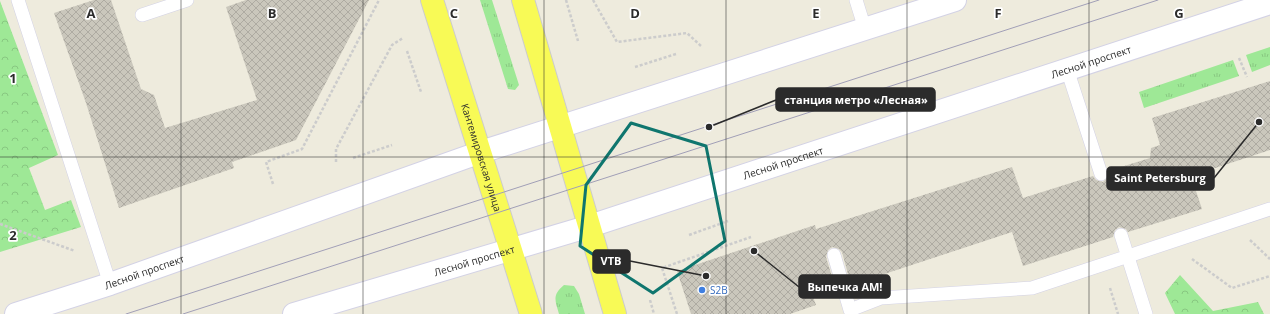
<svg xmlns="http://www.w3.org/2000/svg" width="1270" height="314" font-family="'Open Sans',sans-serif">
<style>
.grass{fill:url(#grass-tufts)}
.forest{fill:url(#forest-crowns)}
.building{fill:url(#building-cross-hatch)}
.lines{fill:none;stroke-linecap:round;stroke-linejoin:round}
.lane-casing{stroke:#d3d2e5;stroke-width:14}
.secondary-casing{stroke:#d3d2e5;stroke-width:24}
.primary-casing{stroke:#ccc;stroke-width:24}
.path{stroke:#ccc;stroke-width:2.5;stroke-dasharray:3 2;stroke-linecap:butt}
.lane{stroke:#fff;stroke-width:13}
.secondary{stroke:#fff;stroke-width:22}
.primary{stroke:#f8fa56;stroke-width:22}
.tram{stroke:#a19fb7;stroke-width:1}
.marked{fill:none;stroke:#0f766e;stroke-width:3;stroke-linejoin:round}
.grid{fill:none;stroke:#2b2b2b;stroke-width:1;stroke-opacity:0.55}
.shop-dot{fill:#3f7fe0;stroke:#fff;stroke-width:1.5}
.labels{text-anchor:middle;stroke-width:3.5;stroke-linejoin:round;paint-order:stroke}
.street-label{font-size:10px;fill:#2b2b2b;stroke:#fff}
.shop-label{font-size:10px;fill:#366cbe;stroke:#fff;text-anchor:start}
.grid-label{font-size:13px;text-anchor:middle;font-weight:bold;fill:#2b2b2b;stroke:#fff;stroke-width:3.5;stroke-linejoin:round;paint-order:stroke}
.leader{fill:none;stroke:#2b2b2b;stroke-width:1.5}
.callout-dot{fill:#2b2b2b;stroke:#fff;stroke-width:1.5}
.callout{fill:#2b2b2b;stroke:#2b2b2b;stroke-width:1.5}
.callout-label{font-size:11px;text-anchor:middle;font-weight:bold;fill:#fff}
</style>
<defs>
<pattern id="grass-tufts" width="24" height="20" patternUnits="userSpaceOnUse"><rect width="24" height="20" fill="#9ee896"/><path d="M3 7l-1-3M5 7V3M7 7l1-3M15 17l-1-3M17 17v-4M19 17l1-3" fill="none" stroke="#88c781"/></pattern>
<pattern id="forest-crowns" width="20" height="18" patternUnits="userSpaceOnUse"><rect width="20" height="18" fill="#9ee896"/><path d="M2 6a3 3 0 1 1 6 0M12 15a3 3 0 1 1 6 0" fill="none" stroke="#88c781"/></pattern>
<pattern id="building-cross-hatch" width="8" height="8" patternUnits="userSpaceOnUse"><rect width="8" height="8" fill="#cac7bc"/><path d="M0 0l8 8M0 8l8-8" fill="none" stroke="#aeaba2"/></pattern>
</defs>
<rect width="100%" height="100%" fill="#eeebdd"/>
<path class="grass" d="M480,0H492L519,85L515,90L508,89Z
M1270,47V65L1252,72L1246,55Z
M1233,60L1239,76L1144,108L1139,92Z
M564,285L574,286L579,294L585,314H559C555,300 552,295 564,285Z"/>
<path class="forest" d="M0,1L58,155L29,168L45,210L71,200L81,227L0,252Z
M1180,275L1213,311L1258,302L1264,314H1175L1165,293Z"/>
<path class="building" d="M94,0H111L141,89L154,95L165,128L257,100L226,7L246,0H369L296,140L232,162L234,168L119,208L86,103L54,13Z
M1270,81V150L1191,176L1202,209L1128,232L1126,229L1119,227L1115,230L1113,237L1023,266L1012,232L851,285L842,252L839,249L832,247L828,250L826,257L836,290L813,297L816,305L790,314H691L677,271L815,225L816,229L1012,167L1023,198L1093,176L1096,180L1103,182L1109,176L1108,171L1150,158L1151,148L1160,145L1152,118Z"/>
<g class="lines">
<g class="lane-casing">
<path id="lane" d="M18,0L110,284
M856,0L865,29
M142,15L187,0
M1067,69L1101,174
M1121,235L1146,314
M834,255L850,310L881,298L1032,288L1270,209"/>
</g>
<g class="secondary-casing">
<g id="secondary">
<path id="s1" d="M16,314L110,284L481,152L955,0"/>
<path id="s2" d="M294,314L590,226L1270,3"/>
</g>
</g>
<g class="primary-casing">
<g id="primary">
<path id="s3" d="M432,0L531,314"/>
<path d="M523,0L615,314"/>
</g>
</g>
<path class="path" d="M566,0L578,41
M593,0L617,42L687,33L701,46
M407,51L421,92
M1239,58L1247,77
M635,67L676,54
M353,158L392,145
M336,162V149L392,45L403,38
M273,184L266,162L302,149L379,0
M0,224L75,251
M689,235L728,221
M1250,240L1270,259
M1192,259L1232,288L1270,276
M1110,288L1118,314
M650,300L654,314
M677,314L662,268L751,237"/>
<use href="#lane" class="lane"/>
<use href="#secondary" class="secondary"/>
<use href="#primary" class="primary"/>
<path class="tram" d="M126,314L1099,0
M183,314L1158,0"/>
</g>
<path class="marked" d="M631,123L706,146L725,241L653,293L580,246L586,185Z"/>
<path class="grid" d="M181,0V314M363,0V314M544,0V314M726,0V314M907,0V314M1089,0V314M0,157H1270"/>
<circle class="shop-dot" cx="702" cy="290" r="4"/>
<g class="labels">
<g class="street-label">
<text dy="4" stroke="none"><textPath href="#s2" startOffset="836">Лесной проспект</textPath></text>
<text dy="4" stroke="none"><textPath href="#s3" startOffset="165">Кантемировская улица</textPath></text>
<text dy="4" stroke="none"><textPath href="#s2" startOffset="512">Лесной проспект</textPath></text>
<text dy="4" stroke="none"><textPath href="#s2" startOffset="188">Лесной проспект</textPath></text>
<text dy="4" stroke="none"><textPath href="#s1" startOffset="135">Лесной проспект</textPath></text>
</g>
<g class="shop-label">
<text x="710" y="294">S2B</text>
</g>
</g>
<g class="grid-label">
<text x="91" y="18">A</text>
<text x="272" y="18">B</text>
<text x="454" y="18">C</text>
<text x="635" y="18">D</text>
<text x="816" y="18">E</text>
<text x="998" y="18">F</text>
<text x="1179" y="18">G</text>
<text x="13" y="83">1</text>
<text x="13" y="240">2</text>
</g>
<path class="leader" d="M709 127L776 100M1259 122L1214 178M706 276L630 261M754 251L799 287"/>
<g class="callout-dot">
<circle cx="709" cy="127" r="4"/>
<circle cx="1259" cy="122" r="4"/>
<circle cx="706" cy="276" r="4"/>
<circle cx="754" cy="251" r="4"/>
</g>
<g class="callout">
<rect x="776" y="88" width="159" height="23" rx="4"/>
<rect x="1107" y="167" width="107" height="23" rx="4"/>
<rect x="593" y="250" width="37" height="23" rx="4"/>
<rect x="799" y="275" width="91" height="23" rx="4"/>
</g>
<g class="callout-label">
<text x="856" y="104">станция метро «Лесная»</text>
<text x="1160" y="182">Saint Petersburg</text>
<text x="611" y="265">VTB</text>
<text x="845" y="291">Выпечка АМ!</text>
</g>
</svg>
